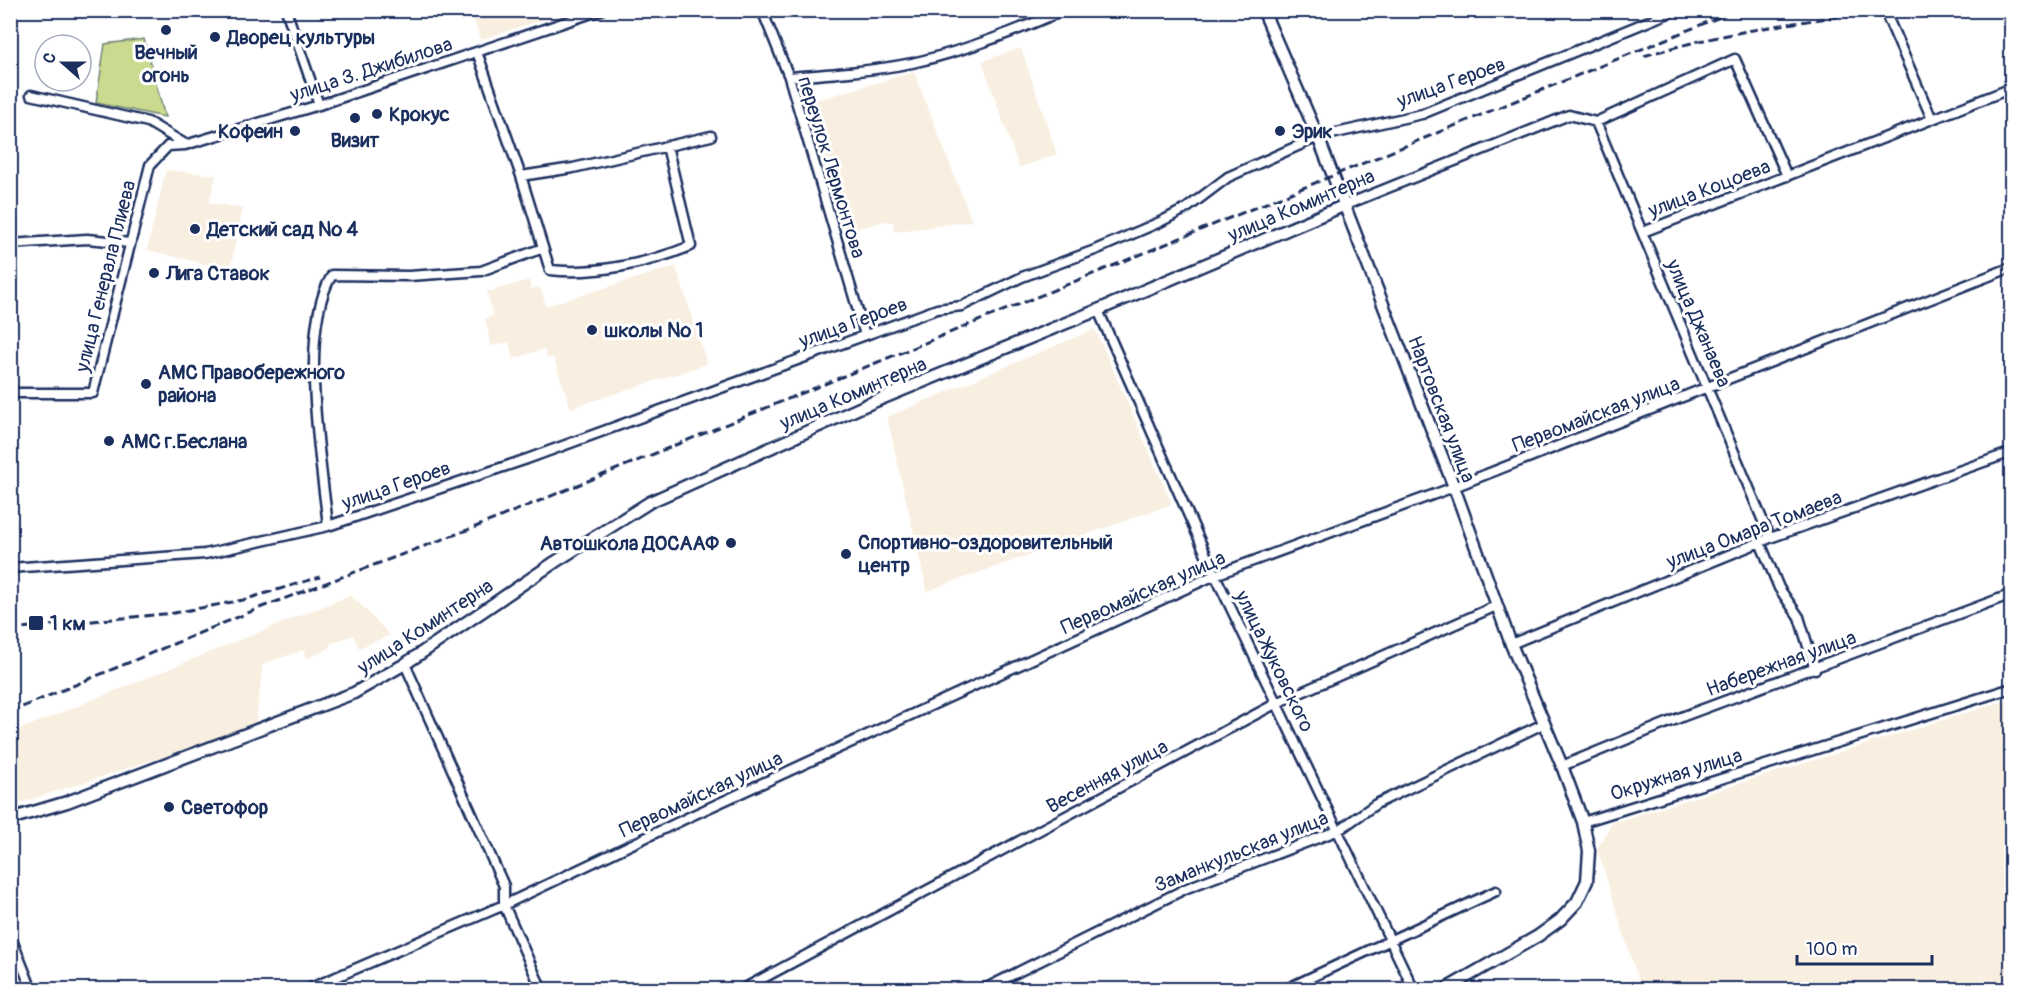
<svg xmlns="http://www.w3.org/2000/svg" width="2022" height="1000" font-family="Pangolin,sans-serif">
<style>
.built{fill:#f8efe1}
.green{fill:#cadb8f;stroke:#728576;stroke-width:1.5}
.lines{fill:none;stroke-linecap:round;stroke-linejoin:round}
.minor-casing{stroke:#1b2f5e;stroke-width:13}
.tertiary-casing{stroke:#1b2f5e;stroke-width:15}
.minor{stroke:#fff;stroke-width:8}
.tertiary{stroke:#fff;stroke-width:10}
.rail{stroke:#1b2f5e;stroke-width:3;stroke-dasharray:9 4.5;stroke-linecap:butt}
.poi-dot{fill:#1b2f5e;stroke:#fff;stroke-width:2}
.labels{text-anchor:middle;stroke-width:6;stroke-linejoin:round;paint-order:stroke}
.poi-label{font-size:20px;font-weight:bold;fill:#1b2f5e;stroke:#fff;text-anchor:start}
.street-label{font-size:20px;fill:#1b2f5e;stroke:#fff}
</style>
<rect width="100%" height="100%" fill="#fff"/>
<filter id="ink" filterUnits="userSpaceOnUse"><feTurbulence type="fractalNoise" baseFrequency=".0167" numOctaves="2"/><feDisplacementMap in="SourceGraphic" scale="12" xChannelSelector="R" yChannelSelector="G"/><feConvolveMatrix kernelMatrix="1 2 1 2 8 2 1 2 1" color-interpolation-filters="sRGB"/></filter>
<g filter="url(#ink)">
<path class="built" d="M471,10H568V11L480,40Z
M1021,48L1057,154L1019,168L982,61Z
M914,72L972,221L894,232L893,222L885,221L848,231L827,176L806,103Z
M166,170L216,175L209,203L243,208L230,270L147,250Z
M676,266L707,364L571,408L553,357L547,359L544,349L513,359L509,342L491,346L485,318L493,316L487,292L529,280L531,289L540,287L546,306Z
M1095,329L1172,504L927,591L887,417Z
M351,595L390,635L359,648L353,635L330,644V648L307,659L303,650L263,664L255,727L11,806V733Z
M2011,699V989H1641L1597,848L1612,823Z"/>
<path class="green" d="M144,39L165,117L96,103L105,44Z"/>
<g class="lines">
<g class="minor-casing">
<path id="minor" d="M286,10L319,105
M762,10L789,77L865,335
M1887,16L1932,119
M477,52L521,176L550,270C596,275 649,263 691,246L667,146
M789,77C830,74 872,71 912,63C965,51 1014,32 1064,10
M31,95L148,122L185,144
M1596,122L1770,538
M521,176L573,168L711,136
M1343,206L1569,115L1596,122L1735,59L1787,176
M1643,232L2012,88
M10,244L87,239L130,243
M1098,310L1215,575L1414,990
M10,393H93L150,165L168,146L185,145L319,105L601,10
M328,526C321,460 298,331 332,275L409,276L481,271L543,248
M1760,542L1779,588L1799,617L1815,669
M10,568L205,554L328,526L527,459L937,309L962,306L1022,277L1095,250L1160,222L1187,208L1228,177L1318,137L1422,114L1676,10
M1511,644L1770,538L2012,452
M405,664L504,886V905L542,990
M1562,766L1684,716L2012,594
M1583,822L2012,688
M10,935L32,990
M306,990L504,905L691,816L1215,575L1454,487L2012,267
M741,990L1277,703L1496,606
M982,990L1187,888L1339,830L1376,804L1543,724
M1284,990L1496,891"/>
</g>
<g class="tertiary-casing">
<path id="tertiary" d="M1263,10L1318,137L1454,487L1511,644L1562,766L1583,822L1589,851L1587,881L1577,902L1560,920L1538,936L1444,990
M10,819L67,802L354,693L405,664L555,562L650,502L866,405L1098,310L1343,206"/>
</g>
<use href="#minor" class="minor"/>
<use href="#tertiary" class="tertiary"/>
<path class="rail" d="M1644,56C1722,32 1804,21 1885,10
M10,629L174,613L243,600L320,577
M10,712L262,607L478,526L1737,10"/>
</g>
</g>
<g class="poi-dot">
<circle cx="166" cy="30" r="6"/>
<circle cx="215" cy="37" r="6"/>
<circle cx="377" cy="114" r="6"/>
<circle cx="355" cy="118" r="6"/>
<circle cx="295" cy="131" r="6"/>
<circle cx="1280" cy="131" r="6"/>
<circle cx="195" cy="229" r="6"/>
<circle cx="154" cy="273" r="6"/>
<circle cx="592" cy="330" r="6"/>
<circle cx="146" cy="384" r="6"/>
<circle cx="109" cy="441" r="6"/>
<circle cx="731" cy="543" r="6"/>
<circle cx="846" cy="554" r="6"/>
<rect x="28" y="615" width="16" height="16" rx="3"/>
<circle cx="169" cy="807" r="6"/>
</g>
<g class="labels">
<g class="poi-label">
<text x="227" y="44">Дворец культуры</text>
<text x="166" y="59" text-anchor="middle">Вечный<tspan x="166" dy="23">огонь</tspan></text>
<text x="389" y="121">Крокус</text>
<text x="283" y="138" text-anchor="end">Кофеин</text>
<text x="1292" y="138">Эрик</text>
<text x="355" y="147" text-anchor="middle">Визит</text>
<text x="207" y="236">Детский сад № 4</text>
<text x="166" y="280">Лига Ставок</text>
<text x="604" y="337">школы № 1</text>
<text x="158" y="379">АМС Правобережного<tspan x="158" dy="23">района</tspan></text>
<text x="121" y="448">АМС г.Беслана</text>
<text x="858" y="549">Спортивно-оздоровительный<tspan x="858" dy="23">центр</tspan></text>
<text x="719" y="550" text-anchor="end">Автошкола ДОСААФ</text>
<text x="50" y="630">1 км</text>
<text x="181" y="814">Светофор</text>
</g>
<g class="street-label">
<text transform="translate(371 69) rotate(-18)" y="7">улица З. Джибилова</text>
<text transform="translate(1451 82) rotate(-20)" y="7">улица Героев</text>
<text transform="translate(832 167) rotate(73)" y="7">переулок Лермонтова</text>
<text transform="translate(1709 188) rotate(-21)" y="7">улица Коцоева</text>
<text transform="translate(1301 205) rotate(-23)" y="7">улица Коминтерна</text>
<text transform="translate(105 276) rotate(-76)" y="7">улица Генерала Плиева</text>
<text transform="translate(853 322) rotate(-20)" y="7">улица Героев</text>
<text transform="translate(1699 323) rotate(67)" y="7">улица Джанаева</text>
<text transform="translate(853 393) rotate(-23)" y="7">улица Коминтерна</text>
<text transform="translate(1442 409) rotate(69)" y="7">Нартовская улица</text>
<text transform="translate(1596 414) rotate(-21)" y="7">Первомайская улица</text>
<text transform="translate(396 485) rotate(-19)" y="7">улица Героев</text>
<text transform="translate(1754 529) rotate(-21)" y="7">улица Омара Томаева</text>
<text transform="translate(1143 592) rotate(-24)" y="7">Первомайская улица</text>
<text transform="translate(425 626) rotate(-33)" y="7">улица Коминтерна</text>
<text transform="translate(1275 661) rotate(64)" y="7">улица Жуковского</text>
<text transform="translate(1781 663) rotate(-20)" y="7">Набережная улица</text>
<text transform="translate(1676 774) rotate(-17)" y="7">Окружная улица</text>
<text transform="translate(1107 776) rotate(-28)" y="7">Весенняя улица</text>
<text transform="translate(701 794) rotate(-25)" y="7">Первомайская улица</text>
<text transform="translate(1241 851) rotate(-22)" y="7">Заманкульская улица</text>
</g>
</g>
<rect width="2022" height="1000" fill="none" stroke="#fff" stroke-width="36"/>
<rect x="18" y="18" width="1986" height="964" fill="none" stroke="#1b2f5e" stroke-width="2" filter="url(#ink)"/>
<g transform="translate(63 63) rotate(291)"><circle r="28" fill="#ffffff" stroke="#a4acbf" stroke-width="1.5"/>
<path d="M0-4.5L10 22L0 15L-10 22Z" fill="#1b2f5e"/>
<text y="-9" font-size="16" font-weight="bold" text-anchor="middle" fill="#1b2f5e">С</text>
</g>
<path d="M1797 955v9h135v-9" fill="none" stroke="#1b2f5e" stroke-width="3"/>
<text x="1806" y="955" font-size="18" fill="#1b2f5e" stroke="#ffffff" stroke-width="4.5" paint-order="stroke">100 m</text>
</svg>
